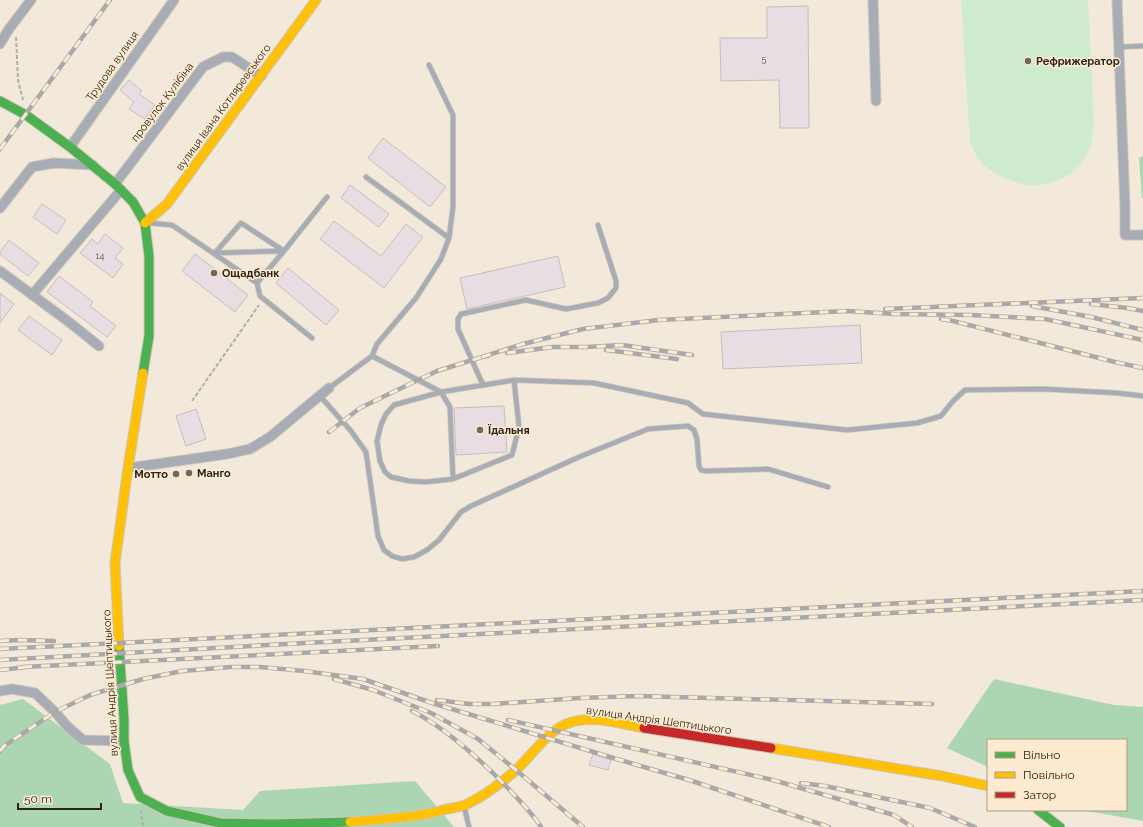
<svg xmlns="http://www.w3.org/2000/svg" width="1143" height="827" font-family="Raleway,sans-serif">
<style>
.green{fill:#ceebcd}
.forest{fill:#acd6b1}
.building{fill:#e8dde3;stroke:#c4bebd}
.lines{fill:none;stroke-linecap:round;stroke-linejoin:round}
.lane-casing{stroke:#cdc5ba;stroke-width:6}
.street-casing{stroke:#cdc5ba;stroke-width:11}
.fast-casing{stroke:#cdc5ba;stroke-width:11}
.slow-casing{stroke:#cdc5ba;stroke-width:11}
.jam-casing{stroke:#cdc5ba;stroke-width:11}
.path{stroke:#afaead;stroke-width:2;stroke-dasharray:4 2;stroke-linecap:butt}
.lane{stroke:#a8acb4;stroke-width:4.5}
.street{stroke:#a8acb4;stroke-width:9}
.fast{stroke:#4caf50;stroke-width:9}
.slow{stroke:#ffc107;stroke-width:9}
.jam{stroke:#c62828;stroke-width:9}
.rail-casing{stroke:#aaa8a9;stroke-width:4.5}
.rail{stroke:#fcead1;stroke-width:3;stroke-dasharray:9;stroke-linecap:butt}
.poi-dot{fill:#72695d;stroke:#fcead1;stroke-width:1.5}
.labels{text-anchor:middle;stroke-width:3;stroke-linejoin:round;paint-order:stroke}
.number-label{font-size:9px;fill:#5c524c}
.poi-label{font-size:11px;font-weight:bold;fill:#2d2419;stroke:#fcead1;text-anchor:start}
.street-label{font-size:11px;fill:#2d2419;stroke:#fcead1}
</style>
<rect width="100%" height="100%" fill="#f2e9db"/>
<path class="green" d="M961,0H1088L1094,123C1093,135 1091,151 1083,161C1071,179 1044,188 1023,184C1015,183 1007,179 1000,176C993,172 985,167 980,161C976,156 973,149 970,142Z"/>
<path class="forest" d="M1143,156V198H1142L1139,158Z
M994,679L1114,705L1143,707V821L1082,810H1126V740H988V767L947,748Z
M23,699L110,764L123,803L243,810L260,791L415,781L454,827H0V705Z"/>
<path class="building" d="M808,6L809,128H780L779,80L721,81L720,38H767V7Z
M129,80L142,91L139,94L155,105L145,119L129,109L134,102L120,90Z
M383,138L446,187L430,207L368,158Z
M350,185L389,214L379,227L341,198Z
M42,204L66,220L57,234L33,217Z
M334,221L381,256L406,224L423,237L384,288L320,239Z
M105,234L123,248L115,258L123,264L113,278L80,253L92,239L98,244Z
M9,240L39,263L28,276L0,254V252Z
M195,254L248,295L235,312L182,271Z
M558,256L565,287L467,309L460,278Z
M288,268L339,310L326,325L276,283Z
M59,276L93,302L90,306L116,326L107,337L47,292Z
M0,293L14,304L0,323Z
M29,316L62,340L52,355L18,330Z
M860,325L862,363L723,369L721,332Z
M504,406L507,452L456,455L454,408Z
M196,409L206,439L186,446L176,416Z
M593,754L611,760L608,770L589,765Z"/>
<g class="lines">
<g class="lane-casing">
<path id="lane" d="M1119,47L1143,46
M366,177L449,238
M149,223L172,225L257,283L260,296L312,338
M215,253L284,251L327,197
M215,253L241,223L284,251L257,283
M372,356L441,392L450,407L453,479
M514,380L519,427L512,455L453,479L426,482L409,481L391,477L385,472L380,461L377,441L381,425L386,414L394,405L441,392L514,380L594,383L688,403L703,414L847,430L917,423L941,416L953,401L965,390L1044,389L1117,393L1143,396
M483,385L458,329V319L461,314L526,300L566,309L598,303L608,298L616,288V281L598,225
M329,388L372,356L377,344L416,298L441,259L449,238L453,207V115L429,65
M320,396L351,431L366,452L378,536L384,550L392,556L402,559L414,557L427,550L439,540L461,512L471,506L579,457L648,429L688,426L694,430L697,439L699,466L701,470L706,471L768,469L828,487
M464,806L469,827"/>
</g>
<g class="street-casing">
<path id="street" d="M873,0L876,101
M1117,0L1125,207V235H1143
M0,44L9,29L31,0
M70,147L174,0
M115,184L203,67L223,57H232L261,76
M0,208L32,167L54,163L93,165
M0,271L69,322L99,346
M32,295L121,190
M128,468L227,454L250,449L270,437L329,388
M0,691L12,689L35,693L55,712L68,727L83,740L124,741"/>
</g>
<g class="fast-casing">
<path id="fast" d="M0,101L26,115L70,147L115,184L133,202L145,223L149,256V336L143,373
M119,646L124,720V741L128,770L140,797L167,811L220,823L274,824L350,822
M1038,810L1060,827"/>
</g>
<g class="slow-casing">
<path id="slow" d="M145,223L167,204L316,0
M119,646L115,563L128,468L143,373
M771,748L942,776L988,786
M350,822C383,819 416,818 447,809C453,808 459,807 465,805C483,797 500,784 515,771C535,753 551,723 581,720C602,718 624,724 644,728"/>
</g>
<g class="jam-casing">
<path id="jam" d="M644,728L771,748"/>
</g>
<path class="path" d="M16,37L18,80L23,100
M192,401L259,305
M141,810L143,827"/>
<use href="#lane" class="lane"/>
<use href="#street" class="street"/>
<use href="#fast" class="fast"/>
<use href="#slow" class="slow"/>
<use href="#jam" class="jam"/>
<g class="rail-casing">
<path id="rail" d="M0,149L110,0
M1091,304L1127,308L1143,311
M1032,306L1091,317L1143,330
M885,309L1143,298
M941,319L953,321L1115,362L1143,368
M606,350L677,359
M507,353L553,347H586L622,345L692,355
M482,357L523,344L583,329L659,320L848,311L894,314L971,315L1045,319L1143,340
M329,432L360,408L418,380L437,371L482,357L488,356
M0,641L20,640L54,641
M0,649L1143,591
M0,660L305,643L1143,600
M23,667L438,646
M0,670L27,667
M334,679L373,690L431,713L478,739L516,770L583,827
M437,700L469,704H493L580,698L638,696L932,704
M412,711C444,727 475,755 501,781C515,796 530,810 541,827
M508,720L773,780L894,815L912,827
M0,751L4,746L55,712L90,695L143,679L182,671L231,667H260L304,671L363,679L432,703L620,760L689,780L829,827
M801,783L825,786L930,808L975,827"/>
</g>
<use href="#rail" class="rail"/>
</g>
<g class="poi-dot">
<circle cx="1028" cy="61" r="4"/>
<circle cx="214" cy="273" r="4"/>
<circle cx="480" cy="430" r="4"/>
<circle cx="189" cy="473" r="4"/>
<circle cx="176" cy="474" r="4"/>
</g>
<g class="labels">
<g class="number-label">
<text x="764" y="62">5</text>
<text x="100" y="259">14</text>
</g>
<g class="poi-label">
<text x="1036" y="65">Рефрижератор</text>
<text x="222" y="277">Ощадбанк</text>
<text x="488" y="434">Їдальня</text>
<text x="197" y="477">Манго</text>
<text x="168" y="478" text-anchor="end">Мотто</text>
</g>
<g class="street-label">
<text transform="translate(112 66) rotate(-55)" y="4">Трудова вулиця</text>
<text transform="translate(162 102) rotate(-53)" y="4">провулок Кулібіна</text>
<text transform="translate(223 107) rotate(-54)" y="4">вулиця Івана Котляревського</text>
<text transform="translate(110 683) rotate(-93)" y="4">вулиця Андрія Шептицького</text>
<text transform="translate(659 720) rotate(8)" y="4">вулиця Андрія Шептицького</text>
</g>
</g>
<rect x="987" y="739" width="140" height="72" fill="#fcead1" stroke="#a99b87"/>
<rect x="995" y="752" width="20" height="6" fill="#4caf50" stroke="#a99b87"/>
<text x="1023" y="759" font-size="12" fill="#2d2419">Вільно</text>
<rect x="995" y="772" width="20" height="6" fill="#ffc107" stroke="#a99b87"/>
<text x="1023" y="779" font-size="12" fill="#2d2419">Повільно</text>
<rect x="995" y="792" width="20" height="6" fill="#c62828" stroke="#a99b87"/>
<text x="1023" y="799" font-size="12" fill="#2d2419">Затор</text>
<path d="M18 803v6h83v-6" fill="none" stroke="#2d2419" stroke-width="2"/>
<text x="24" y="803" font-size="12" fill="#2d2419" stroke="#fcead1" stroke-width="3" paint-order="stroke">50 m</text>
</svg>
